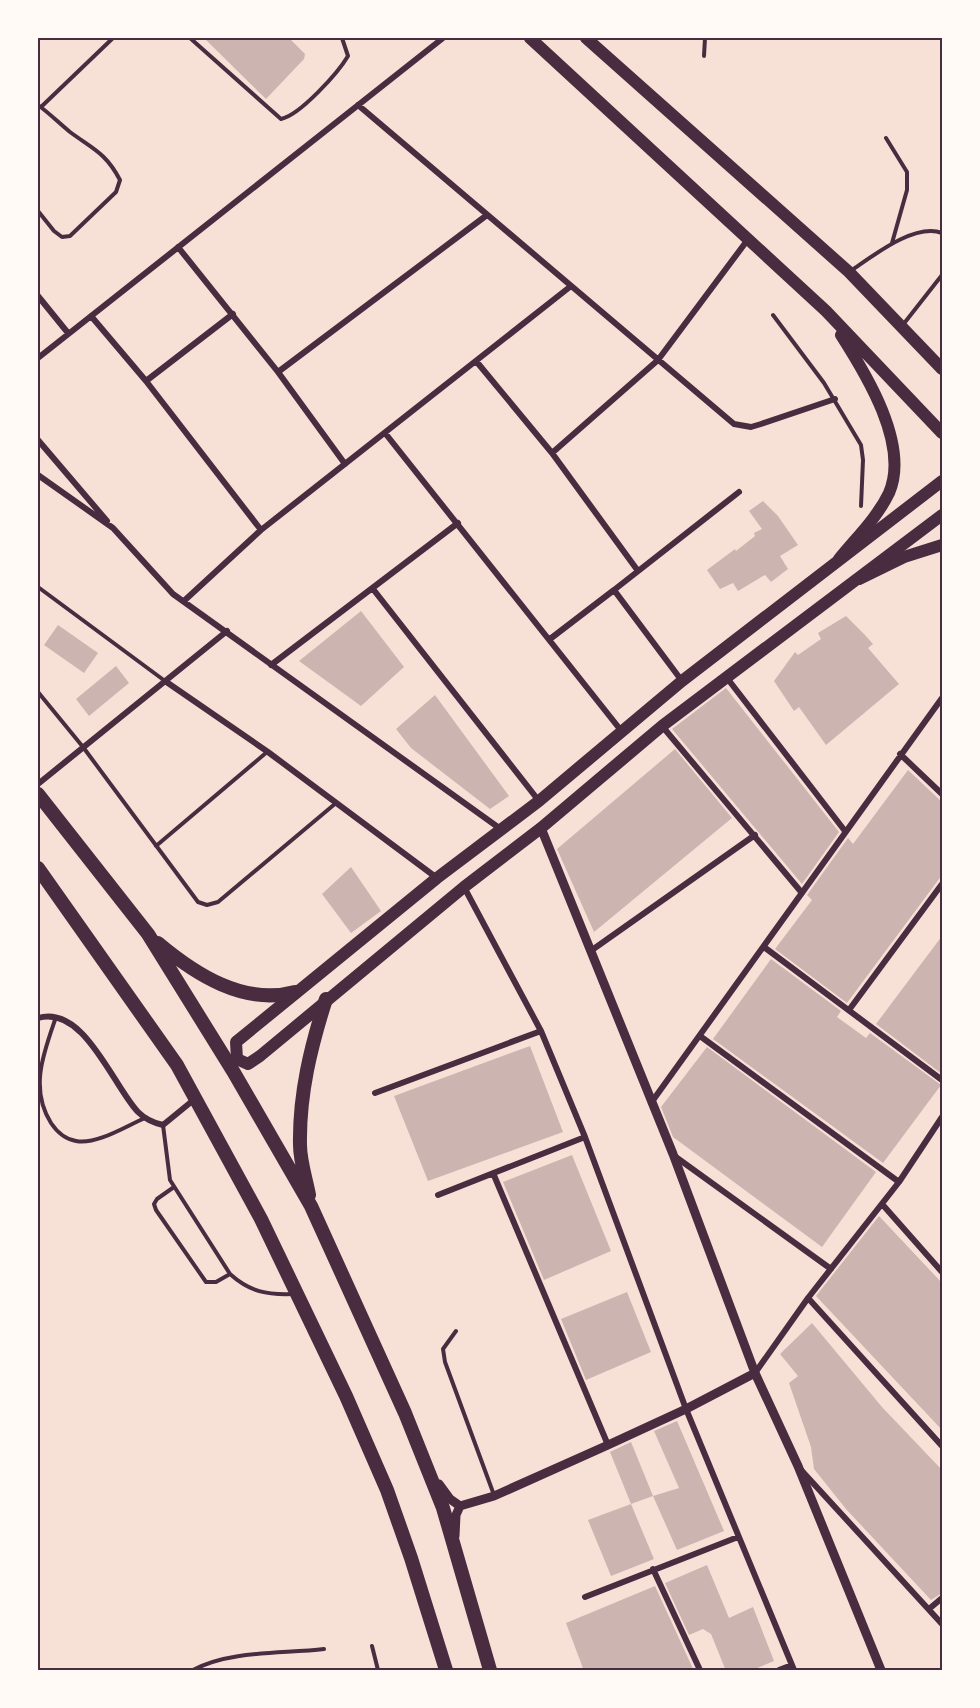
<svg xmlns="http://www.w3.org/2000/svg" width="980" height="1708" font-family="'Work Sans',sans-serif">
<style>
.building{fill:#ccb4b1}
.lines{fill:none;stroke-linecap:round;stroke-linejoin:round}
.service{stroke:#4a2c40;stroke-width:4}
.minor{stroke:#4a2c40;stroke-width:6}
.tertiary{stroke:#4a2c40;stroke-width:9}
.primary{stroke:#4a2c40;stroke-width:12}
.trunk{stroke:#4a2c40;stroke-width:12}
.motorway{stroke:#4a2c40;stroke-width:14}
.neatline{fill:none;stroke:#4a2c40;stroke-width:2}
</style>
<rect width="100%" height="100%" fill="#f7e1d7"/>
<path class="building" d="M204,38H289L305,54L304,59L266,99Z
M763,501L778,516L798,545L780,556L788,569L771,582L765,575L738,591L733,583L720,589L707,570L735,549L736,551L755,536L754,533L762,529L749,511Z
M361,611L404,667L361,706L299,661Z
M846,616L865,635L873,644L868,648L899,684L826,745L799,707L794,711L774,681L795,652L798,655L821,639L818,633Z
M58,625L98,653L84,673L44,645Z
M116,666L129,683L89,716L76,699Z
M726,688L839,832L802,884L672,729Z
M435,695L509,796L490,809L411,748L396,729Z
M675,749L732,818L594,932L557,849Z
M908,770L942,802V875L847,1003L775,949L812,900L807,895L848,838L853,844Z
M351,867L381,911L351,933L322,894Z
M942,936V1074L876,1024Z
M771,959L841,1011L837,1017L866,1038L870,1033L941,1085L883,1163L713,1039Z
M530,1046L563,1132L428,1181L394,1096Z
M707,1047L876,1172L822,1247L673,1137L661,1107Z
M572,1155L611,1251L544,1280L503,1182Z
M879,1216L942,1283V1430L816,1296Z
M627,1292L651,1352L586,1380L561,1319Z
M812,1323L882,1407L942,1470V1593L931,1600L846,1509L814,1469L811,1447L789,1383L798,1376L780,1354Z
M677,1421L724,1531L677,1550L653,1496L679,1488L654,1431Z
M631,1442L653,1496L631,1504L610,1452Z
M631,1504L654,1559L611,1576L588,1520Z
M707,1565L729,1618L753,1607L774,1661L750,1671H726L711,1634L703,1629L689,1635L665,1583Z
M655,1586L694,1671H584L566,1623Z"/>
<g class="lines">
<path class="service" d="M190,38L281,119C300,115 338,73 348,56L342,38
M704,56L705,38
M38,105C49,113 59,123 70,132C93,149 106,153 120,180L116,192L70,236L62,237L54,231L38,211
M41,107L113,38
M886,138L907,172V190L892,243
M852,270C874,255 915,223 942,233
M773,315L824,383L861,445L863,460L861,506
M902,326L942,275
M38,587L165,681
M38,692L83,747L198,902L207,905L218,902L336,803
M156,846L267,752
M56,1017C44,1052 29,1088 51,1123C57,1132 64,1139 76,1141C97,1145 126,1126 145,1118
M163,1125L170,1180L230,1274C250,1292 267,1295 293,1294
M174,1187L157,1199L154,1204L156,1210L206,1282H216L230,1274
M456,1331L443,1349L445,1362L494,1495
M372,1646L378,1670
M193,1670C230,1650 282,1654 324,1649"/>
<path class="minor" d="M358,105L734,424L751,427L761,424L835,399
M178,247L278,372L345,464
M38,296L68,333
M91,316L146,381L261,530
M38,358L443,38
M476,361L552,453L638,571
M278,372L487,215
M146,381L233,314
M385,433L623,733
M38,440L107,521
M552,453L658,360L749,238
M38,475L113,528L173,594L502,830
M373,589L539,801
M614,590L739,492
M185,600L261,530L571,286
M550,639L614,590L682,681
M271,665L458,523
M727,678L845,831
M165,681L268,752L437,878
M662,726L802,893
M900,754L942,794
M38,784L227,631
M464,887L541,1031L585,1137L686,1409L794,1670
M764,947L942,1080
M592,950L755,835
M849,1010L942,884
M38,1018C84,1004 113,1086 138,1112C145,1119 154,1123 163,1125L196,1098
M700,1036L899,1182
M375,1093L541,1031
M651,1103L942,698
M673,1155L831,1269
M493,1173L608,1445
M438,1195L585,1137
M882,1204L942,1272
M808,1298L942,1446
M755,1373L808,1298L899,1182L942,1117
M802,1471L942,1624
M653,1569L700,1670
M585,1597L738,1537
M929,1609L942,1598
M779,1670L792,1665"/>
<path class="tertiary" d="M541,828L673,1154L755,1373L798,1466L881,1670
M439,1484L450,1499L460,1506L494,1496L608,1445L686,1409L755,1373
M455,1536L456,1515L460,1506"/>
<path class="primary" d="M942,481L682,681L539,801L437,878L236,1042L237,1059L248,1064L260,1056L464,887L541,828L662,726L942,515"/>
<path class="trunk" d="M530,38L826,311L942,433
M586,38L849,272L942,369
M839,559C856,538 877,518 889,493C910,445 866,374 841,335
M859,579L904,557L942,545"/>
<path class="motorway" d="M38,794L148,934L233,1071L311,1206L405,1413L443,1508L490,1670
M38,868L177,1065L261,1219L346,1396L387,1490L411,1558L446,1670
M158,943C195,974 244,1006 295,992
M309,1195C306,1179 300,1161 300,1145C299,1094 311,1046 326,999"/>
</g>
<rect width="980" height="1708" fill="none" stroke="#fffaf5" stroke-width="78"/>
<rect x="39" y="39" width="902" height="1630" class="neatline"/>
</svg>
